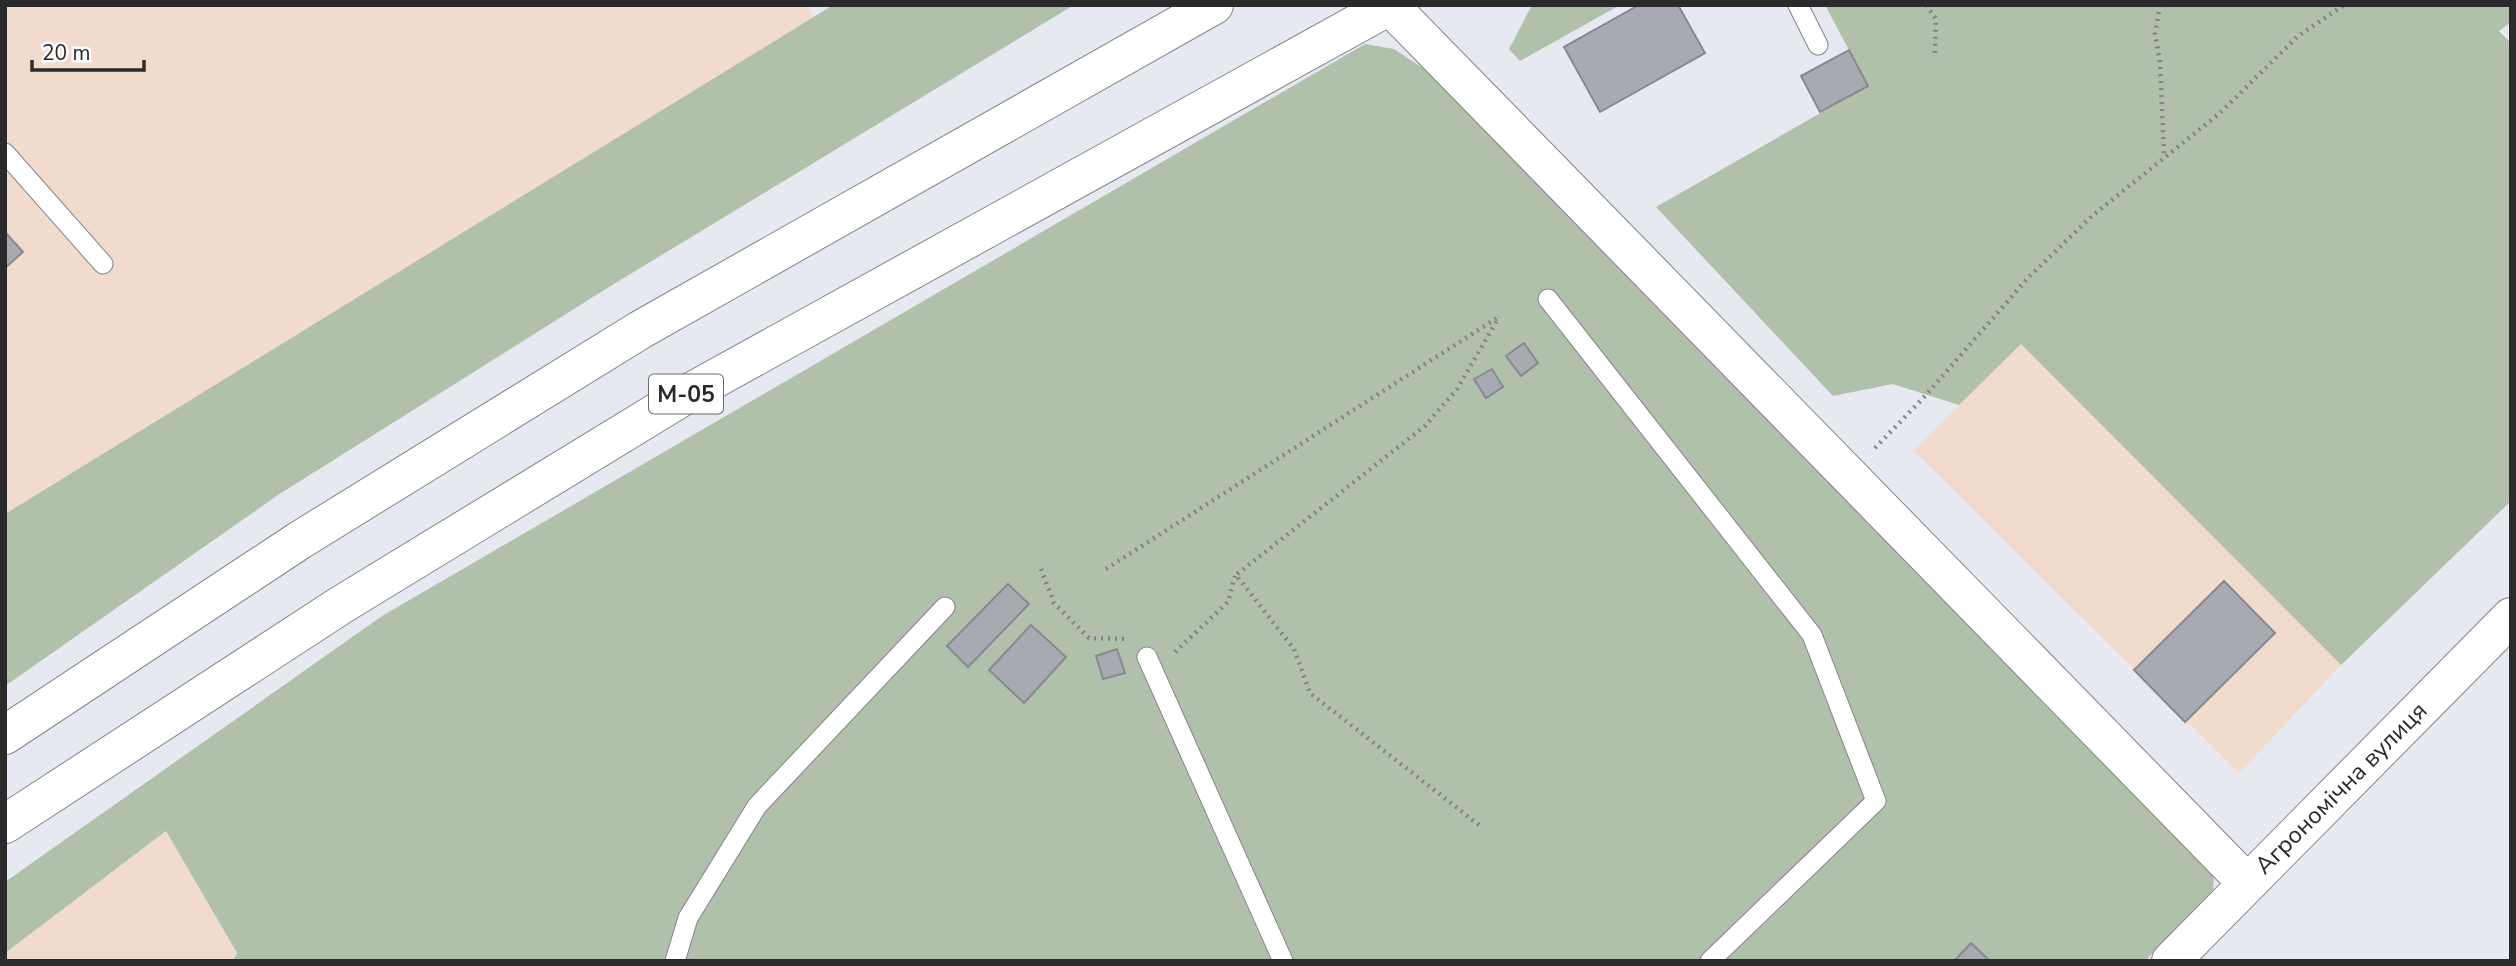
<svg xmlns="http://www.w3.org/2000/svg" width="2516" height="966" font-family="'Nunito Sans',sans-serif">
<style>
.industrial{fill:#f0dbcd}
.green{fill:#b1c0ab}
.building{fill:#a8aab1;stroke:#878990;stroke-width:2}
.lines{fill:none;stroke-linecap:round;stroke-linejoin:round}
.lane-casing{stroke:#82848a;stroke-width:21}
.street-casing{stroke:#82848a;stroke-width:40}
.primary-casing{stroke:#82848a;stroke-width:40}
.path{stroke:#828287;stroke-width:4.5;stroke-dasharray:2 5;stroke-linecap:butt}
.lane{stroke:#fff;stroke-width:19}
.street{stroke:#fff;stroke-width:38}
.primary{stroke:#fff;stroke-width:38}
.labels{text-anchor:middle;stroke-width:7;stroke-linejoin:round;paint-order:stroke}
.shield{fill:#fff;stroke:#6a6a6c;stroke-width:2}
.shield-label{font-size:23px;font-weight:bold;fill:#2a2a2d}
.street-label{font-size:24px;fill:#2a2a2d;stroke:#fff}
</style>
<rect width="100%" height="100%" fill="#e7e9f0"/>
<path class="industrial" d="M5,5H807L814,17L5,514Z
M2021,343L2341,665L2239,773L1914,451Z
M166,831L237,954L233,961H5V953Z"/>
<path class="green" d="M833,5H1074L609,287L278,495L5,686V514Z
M1532,5H1620L1520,61L1509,49Z
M1825,5H2511V22L2499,31L2511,43V501L2341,665L2021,344L1959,405L1893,384L1833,396L1656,207L1868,86Z
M1365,44L1394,49L1435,76L2214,873L2213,890L2145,961H233L237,953L166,831L5,953V882L382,616Z"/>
<path class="building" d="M1639,5H1678L1705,53L1600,112L1564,47Z
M1849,50L1868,86L1820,112L1801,76Z
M5,232L23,252L5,268Z
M1524,343L1538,363L1521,376L1506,356Z
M1492,369L1503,387L1486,398L1474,379Z
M2224,581L2275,633L2185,722L2134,670Z
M1008,584L1029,604L968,667L947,646Z
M1031,625L1066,657L1024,703L989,670Z
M1117,649L1125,673L1103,679L1096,656Z
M1971,943L1990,961H1954Z"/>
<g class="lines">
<g class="lane-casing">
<path id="lane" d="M1798,5L1818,45
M5,153L103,264
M1548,299L1812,635L1876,801L1710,961
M1147,657L1283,961
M675,961L688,918L757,806L945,607"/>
</g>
<g class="street-casing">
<path id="street" d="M1390,6L2247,883
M2171,961L2511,617"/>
</g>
<g class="primary-casing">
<path id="primary" d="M5,735L300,540L640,330L1214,5
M5,824L341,605L682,397L1391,5"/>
</g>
<path class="path" d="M1926,5L1936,19L1935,53
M2160,5L2155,34L2160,62L2164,156
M1875,448L1926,395L2027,279L2092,216L2220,113L2298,36L2344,5
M1041,569L1054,603L1089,638L1125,639
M1106,569L1497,318
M1175,652L1228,602L1235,576
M1479,825L1310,693L1294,649L1236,575L1425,426L1457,389L1499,317"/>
<use href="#lane" class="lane"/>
<use href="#street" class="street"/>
<use href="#primary" class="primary"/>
</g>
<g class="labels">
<rect class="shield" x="649" y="374.5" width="74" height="39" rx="5"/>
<g class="shield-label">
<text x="686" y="402">М-05</text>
</g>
<g class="street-label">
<text transform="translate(2341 788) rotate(-45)" y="8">Агрономічна вулиця</text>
</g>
</g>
<rect width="2516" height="966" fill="none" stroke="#2a2a2d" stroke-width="14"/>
<path d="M32 60v10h112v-10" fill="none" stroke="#2a2a2d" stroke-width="3.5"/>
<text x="42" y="60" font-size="21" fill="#2a2a2d" stroke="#ffffff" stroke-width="5" paint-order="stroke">20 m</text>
</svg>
